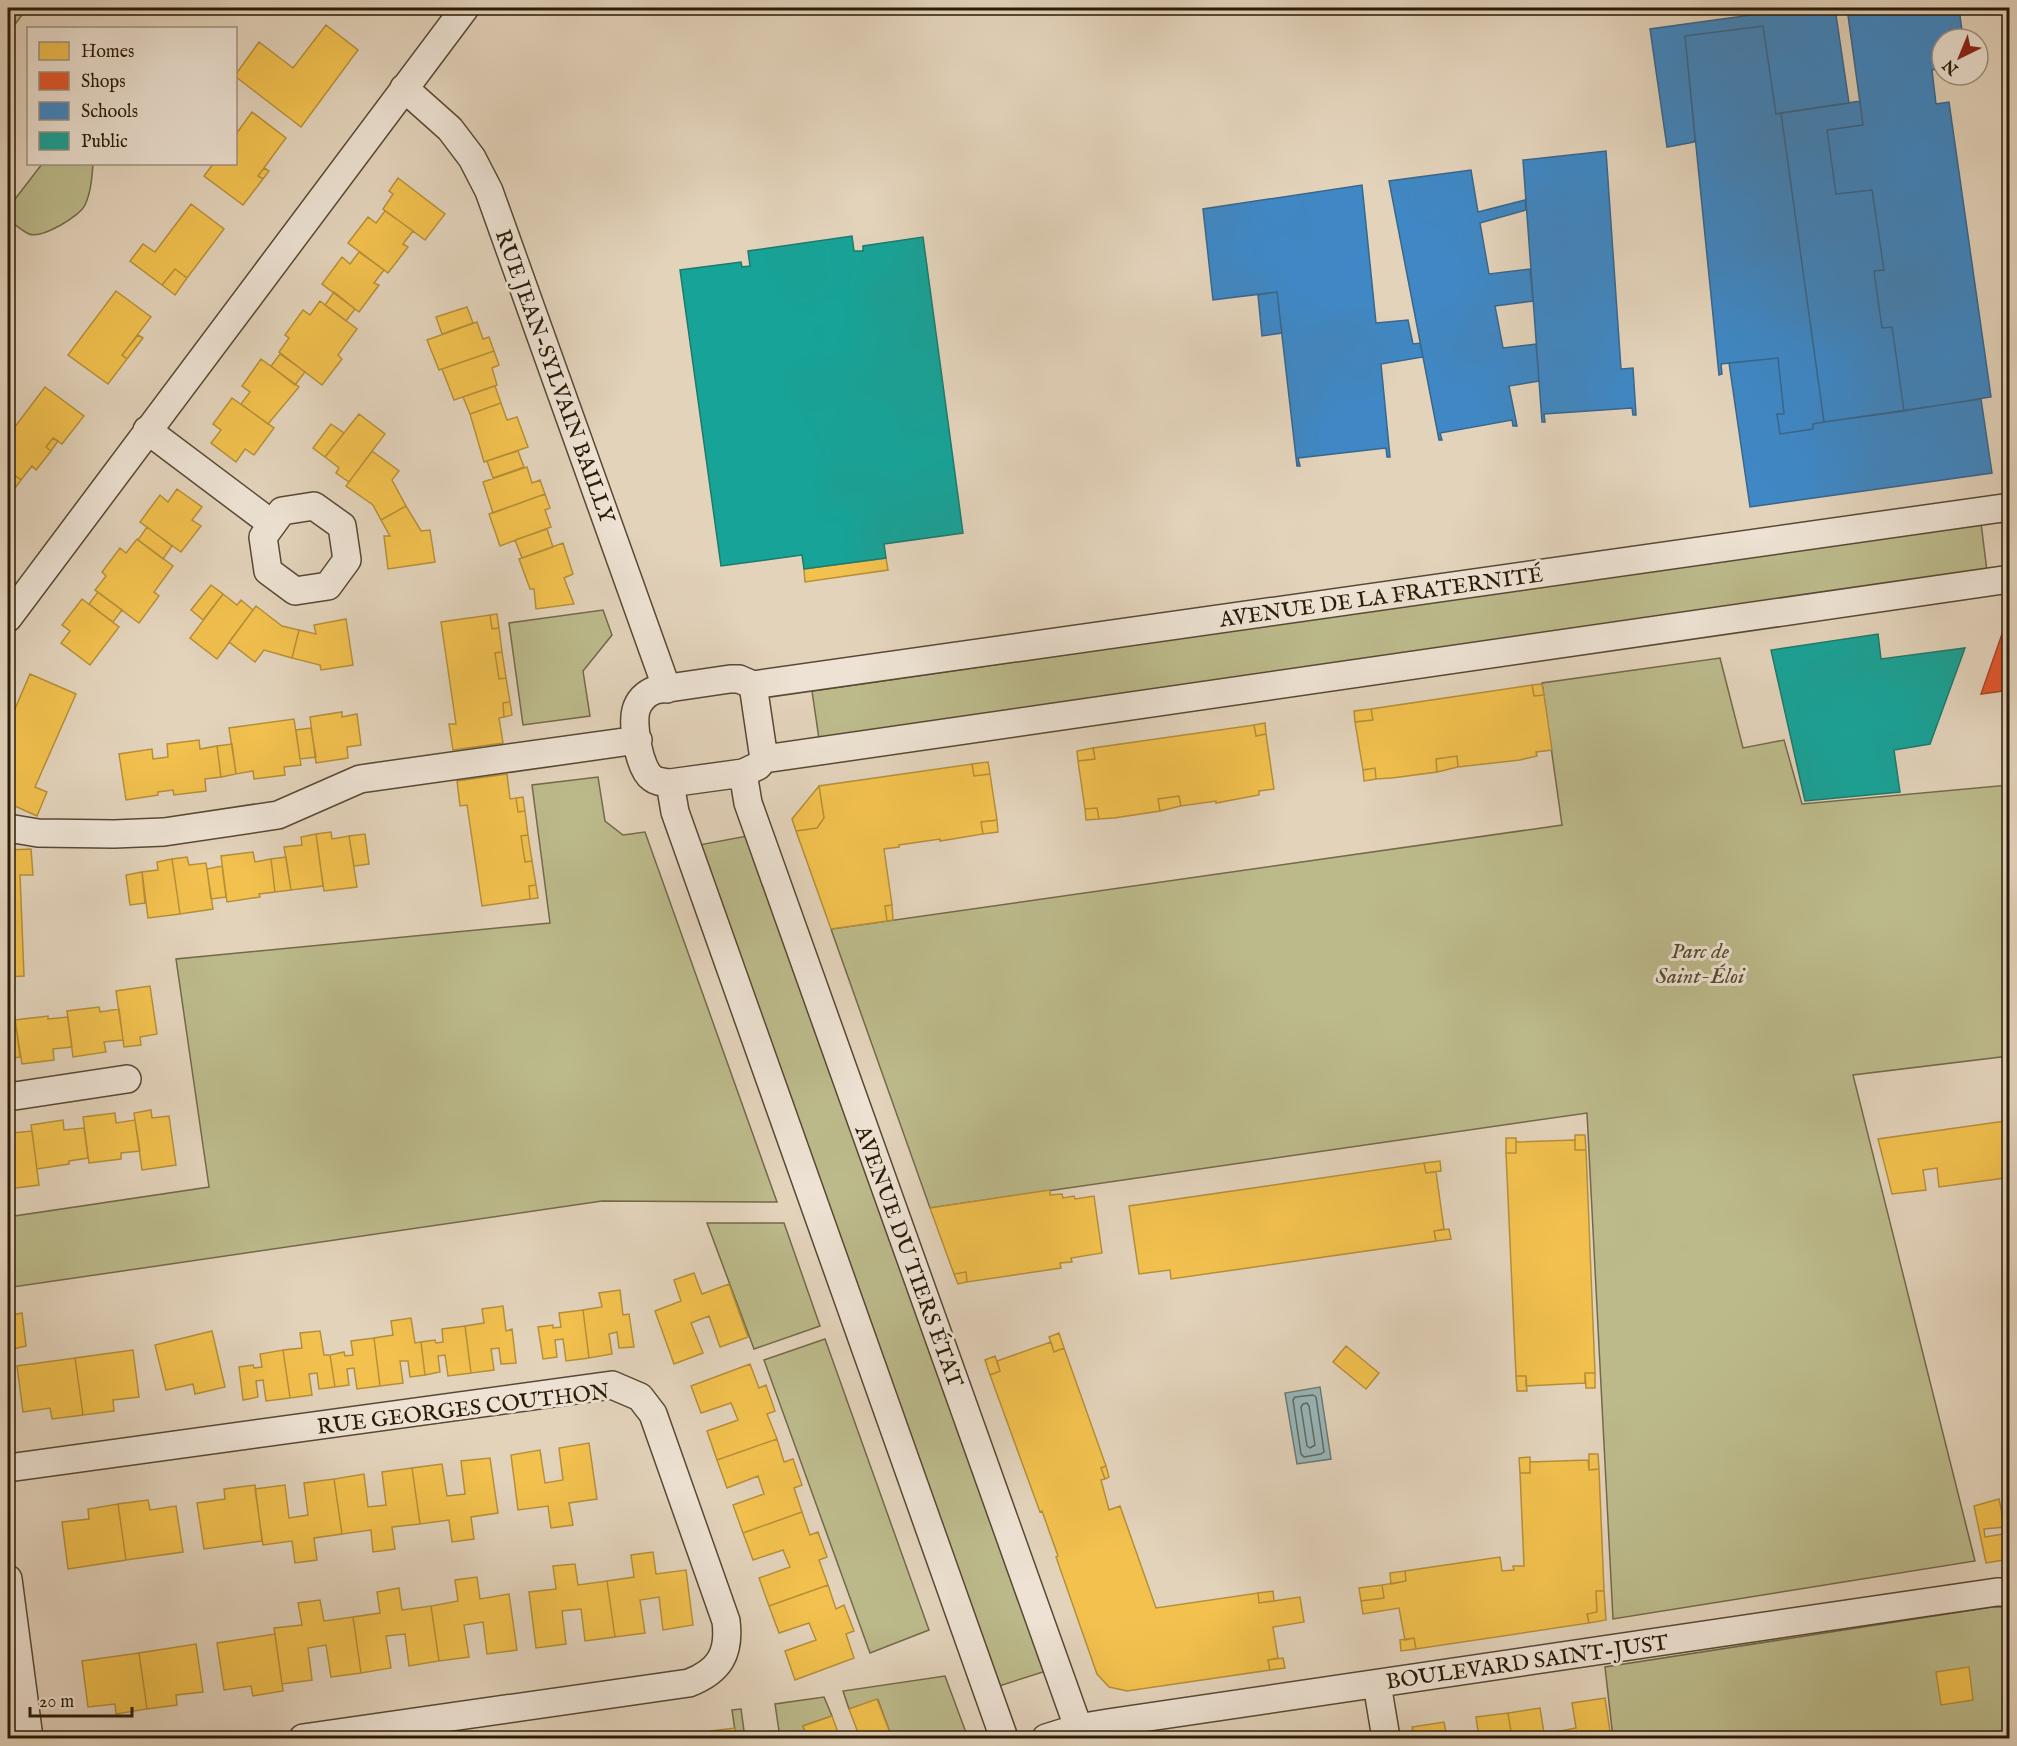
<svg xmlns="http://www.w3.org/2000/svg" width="2017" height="1746" font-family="'IM FELL English',serif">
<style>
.green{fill:#bcba8b;stroke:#736a49;stroke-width:1.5}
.water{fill:#98b6b9;stroke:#6c7872;stroke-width:1.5}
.homes{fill:#f2c14e;stroke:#b68f39;stroke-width:1.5}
.shops{fill:#e4572e;stroke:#ac4522;stroke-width:1.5}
.schools{fill:#3f88c5;stroke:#39678c;stroke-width:1.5}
.public{fill:#17a398;stroke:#1d7a6c;stroke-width:1.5}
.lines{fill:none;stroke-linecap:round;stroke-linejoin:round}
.shore{stroke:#616860;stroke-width:1.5}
.street-casing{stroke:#584934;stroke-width:30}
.street{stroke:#ede2d3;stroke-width:27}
.labels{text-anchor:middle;stroke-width:6;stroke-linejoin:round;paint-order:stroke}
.street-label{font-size:22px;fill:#2a1b07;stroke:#ede2d3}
.park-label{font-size:22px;font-style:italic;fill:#564b2f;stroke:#ede2d3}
</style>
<rect width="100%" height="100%" fill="#e3d3bb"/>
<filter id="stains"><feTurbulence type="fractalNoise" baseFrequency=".00333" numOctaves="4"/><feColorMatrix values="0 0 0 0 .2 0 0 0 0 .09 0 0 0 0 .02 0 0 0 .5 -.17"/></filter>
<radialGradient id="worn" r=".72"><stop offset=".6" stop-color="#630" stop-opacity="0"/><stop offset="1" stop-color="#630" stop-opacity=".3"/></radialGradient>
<path class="green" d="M8,8H27L8,34Z
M42,164H93C92,177 91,192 85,205C80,216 42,239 29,234C24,232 18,227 14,224L12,203Z
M1981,523L1987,571L819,739L812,691Z
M603,610L612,635L583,671L590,716L523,725L509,623Z
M1720,658L1743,748L1784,740L1802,804L2009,785V1056L1853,1075L1975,1561L1613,1619L1587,1113L930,1208L831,929L1562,825L1542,683Z
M598,777L605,821L623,835L645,832L777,1202L602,1201L13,1287L8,1256V1217L209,1187L176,959L550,923L532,785Z
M747,836L1046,1671L999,1686L699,845Z
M707,1223H784L820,1326L754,1349Z
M825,1339L929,1630L870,1653L764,1360Z
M1992,1607H2009V1738H1613L1605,1667Z
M945,1676L968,1738H892L878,1700L849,1709L843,1691Z
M824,1697L832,1716L803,1726L808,1738H780L775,1704Z
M741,1709L745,1738H736L732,1710Z"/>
<path class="water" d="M1320,1387L1331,1459L1297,1464L1285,1393Z"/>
<path class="homes" d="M326,25L358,50L301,127L236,77V74L259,42L293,68Z
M252,112L286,138L258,176L263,179L243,205L204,176L213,164H236V134Z
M264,168L269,171L263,179L258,176Z
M398,178L445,214L425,240L383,209L393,194L389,191Z
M191,204L224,229L187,278L175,269L162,285L130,261L143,244L155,252Z
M385,211L413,231L403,244L408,247L388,273L348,243L368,217L376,223Z
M359,252L384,270L374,283L379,285L359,312L322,284L342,257L350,264Z
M175,269L187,278L175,295L162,285Z
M116,291L151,317L122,355L127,359L108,384L68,355Z
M334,292L355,309L346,321L325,305Z
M320,301L357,329L338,355L342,359L322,385L279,352L289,338L285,335L303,310L310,315Z
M467,307L473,323L442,334L436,317Z
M477,322L483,339L489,337L494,351L439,370L427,340Z
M138,335L143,338L127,359L122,355Z
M494,351L499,365L492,368L497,385L454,400L442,369Z
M280,354L305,372L295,385L271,366Z
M261,359L299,387L268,424L241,404L250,392L242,386Z
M495,386L501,403L470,414L463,397Z
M45,387L84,416L62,444L53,438L46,447L51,451L36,470L32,466L21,480L8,470V426L9,424L14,428Z
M232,398L274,428L254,455L245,449L236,462L211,443L221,430L213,424Z
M501,403L507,420L517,417L528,447L484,462L470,414Z
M359,414L385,434L349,482L336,473L339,468L325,457Z
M331,424L344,433L325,457L313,448Z
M53,438L58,441L51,451L46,447Z
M372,451L399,471L392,480L406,506L381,520L373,505L346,486Z
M518,451L524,467L493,478L487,461Z
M527,467L532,483L540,480L545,494L493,513L483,482Z
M8,470L21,480L10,495L8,492Z
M177,489L202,507L192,520L201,526L181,552L140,522L160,495L168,502Z
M545,494L550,508L545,510L551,527L500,546L489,514Z
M406,506L421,531L430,530L435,562L388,569L384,536H390L381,520Z
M147,527L172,546L163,559L138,540Z
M547,529L553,547L522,558L515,540Z
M137,539L173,566L154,592L159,596L139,623L95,590L106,576L102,572L120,548L126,553Z
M563,543L573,574L564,578L574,604L536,609L534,589H530L519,559Z
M886,558L888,570L805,582L804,569Z
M211,585L223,594L203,620L191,610Z
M98,592L122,610L113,622L89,604Z
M223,594L237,605L241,600L253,610L217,659L190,638Z
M82,599L119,627L90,665L61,643L70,631L62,625Z
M256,606L282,626L299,630L292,658L264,650L255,662L229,642Z
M497,614L499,628L492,629L490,615Z
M490,615L492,629L499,628L502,652L495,653L499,679L506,678L510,702L503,703L504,717L499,718L503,743L453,750L449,724H456L441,622Z
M346,619L353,665L321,670L320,665L292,658L299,630L316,634L314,625Z
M502,652L506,678L499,679L495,653Z
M30,674L76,694L35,787L47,792L37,816L8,803V725Z
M1542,684L1544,695L1534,696L1532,685Z
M1532,685L1534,696L1544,695L1552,750L1536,752L1537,756L1520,760L1458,767L1457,756L1436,759L1437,772L1392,778L1376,779L1375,768L1363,770L1355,722L1373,720L1371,709Z
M510,702L512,715L504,717L503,703Z
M8,706L14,709L8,725Z
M1371,709L1373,720L1355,722L1354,711Z
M342,712V717L357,714L361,745L347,747L348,758L316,763L310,717Z
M294,719L301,765L284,767L285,775L270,777L254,779L253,771L236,774L229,728Z
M1265,723L1266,734L1256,736L1254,725Z
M1254,725L1256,736L1266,734L1274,789L1259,791V795L1216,803V801L1181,806L1179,796L1158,799L1160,811L1114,818L1099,819L1097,808L1085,809L1078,761L1095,759L1093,748Z
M311,728L316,757L300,759L296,730Z
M199,740L200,749L217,746L221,777L205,779L206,791L174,795L173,790L158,792V795L126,800L119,754L152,749L153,759L168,757L167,744Z
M232,744L236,774L221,777L217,746Z
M1093,748L1095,759L1078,761L1077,751Z
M1457,756L1458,767L1437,772L1436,759Z
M988,762L990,774L974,776L972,764Z
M972,764L974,776L990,774L997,820L981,822L983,834L940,841V839L899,845V847L884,849L892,905L885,906L887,921L831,929L796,831L817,828L824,818L819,786Z
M1375,768L1376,779L1364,781L1363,770Z
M507,774L510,799L516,798L518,812L525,811L528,835L521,836L525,862L532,861L536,885L529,886L530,899L482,906L467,805L460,806L457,781Z
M819,786L824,818L817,828L796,831L792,819Z
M1179,796L1181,806L1160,811L1158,799Z
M523,797L525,811L518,812L516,798Z
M1097,808L1099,819L1086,820L1085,809Z
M997,820L998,832L983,834L981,822Z
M331,832L332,839L349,836L357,887L324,891L316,834Z
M316,834L323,886L291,890L284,847L302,845L301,837Z
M365,834L369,864L354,866L349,836Z
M528,835L532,861L525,862L521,836Z
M31,849L33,875H20L24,976L8,977V850Z
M253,852L255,862L271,859L275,892L259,894L260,897L227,902L221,856Z
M187,857L189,865L206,863L213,909L180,914L172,859Z
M286,857L291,890L275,892L271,859Z
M172,859L180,914L148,918L142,872L158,870L157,862Z
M222,866L226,897L211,899L207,869Z
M142,872L145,903L130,905L126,875Z
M536,885L538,898L530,899L529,886Z
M892,905L893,920L887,921L885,906Z
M150,986L157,1034L140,1037L141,1045L124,1047L116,991Z
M13,1003L20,1057L8,1059V1004Z
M99,1007L100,1012L119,1009L123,1040L104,1042L106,1052L73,1057L67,1011Z
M48,1016V1019L68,1017L72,1047L53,1049L54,1060L22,1064L15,1020Z
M151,1110L152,1118L169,1116L176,1165L142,1170L134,1113Z
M115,1113L116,1123L135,1120L140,1151L121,1153V1159L89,1163L83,1117Z
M63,1120L64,1130L84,1128L88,1158L69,1161V1164L37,1169L31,1125Z
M2005,1121L2010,1149V1158H2003L2005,1178L1939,1187L1937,1168L1923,1170L1926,1190L1892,1194L1878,1139Z
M8,1128H12L13,1133L32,1131L39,1185L8,1189Z
M1575,1135H1585L1586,1150H1575Z
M1506,1138H1516V1153H1506Z
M1575,1140V1150H1586L1595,1373H1585V1383L1526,1386V1376H1516L1506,1153H1516V1142Z
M1440,1161L1441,1171L1426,1173L1424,1163Z
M1424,1163L1426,1173L1436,1172L1444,1229L1434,1231L1436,1241L1171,1279L1170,1270L1139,1274L1129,1206Z
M1050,1190V1195L1062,1194L1063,1198L1074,1196L1075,1199L1094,1196L1102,1253L1071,1258L1072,1262L1060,1263L1061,1268L967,1282L966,1272L954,1274L930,1208Z
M1449,1229L1451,1239L1436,1241L1434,1231Z
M966,1272L967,1282L958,1284L954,1274Z
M694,1273L702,1294L729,1284L748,1337L720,1347L709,1316L691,1323L703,1353L674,1364L655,1311L681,1301L674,1280Z
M620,1290L623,1315L629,1314L634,1347L619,1348L617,1332L609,1334L612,1354L589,1358L583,1310L602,1307L599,1293Z
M503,1306L506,1331L512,1329L516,1363L501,1364L499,1348L491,1349L494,1370L471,1373L465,1326L484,1323L482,1309Z
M583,1310L589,1358L566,1361L563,1339L555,1340L557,1357L543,1359L538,1327L553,1325V1328L561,1327L559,1313Z
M22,1313L26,1346L13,1349L8,1316Z
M411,1318L415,1343L421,1342L425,1375L410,1377L408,1361H400L403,1383L380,1386L374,1338L393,1335L391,1321Z
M465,1326L471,1373L448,1376L445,1355L438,1356L440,1372L425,1375L421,1342L435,1340L436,1343L443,1342L442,1329Z
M212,1331L225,1387L195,1394L193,1384L166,1390L155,1345Z
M320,1331L324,1355H330L335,1387L319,1389L317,1373L309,1374L312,1395L290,1398L283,1350L302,1348L300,1333Z
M1059,1333L1064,1348L1054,1352L1049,1337Z
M374,1338L380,1386L357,1389L354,1368L347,1369L349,1385L335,1387L330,1355L344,1352L345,1356L353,1355L351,1341Z
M1051,1342L1054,1352L1064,1348L1106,1466L1101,1468L1105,1479L1101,1480L1109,1510L1120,1506L1156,1608L1258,1593L1259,1603L1300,1597L1304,1622L1273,1627L1278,1658L1268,1660L1270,1670L1127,1691L1109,1687L1097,1674L1056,1557L1058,1556L1042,1511L1040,1512L990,1375L1000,1371L997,1361Z
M1346,1346L1379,1373L1366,1389L1333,1362Z
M133,1350L139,1397L113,1400L114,1411L83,1415L75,1358Z
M283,1350L290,1398L266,1401L263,1380L256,1381L258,1397L243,1400L239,1367L253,1365L254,1368L262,1367L260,1354Z
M995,1356L1000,1371L990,1375L985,1360Z
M75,1358L83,1415L52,1419L50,1408L23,1412L17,1366Z
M750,1364L759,1388L766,1385L775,1411L767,1414L777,1439L717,1460L707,1431L738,1420L731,1403L701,1413L691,1386Z
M1585,1373H1595V1388H1586Z
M1516,1376H1526L1527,1391H1517Z
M777,1439L784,1462L793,1459L802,1485L794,1488L802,1512L743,1533L733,1505L764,1494L758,1476L727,1488L717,1460Z
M589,1443L597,1499L569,1503L573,1525L551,1528L548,1506L518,1510L511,1455L540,1450L545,1483L563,1480L559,1448Z
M1589,1454H1598L1599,1469L1589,1470Z
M1530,1457V1473H1520L1519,1458Z
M490,1458L498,1513L471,1517L474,1539L452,1542L449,1520L420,1524L412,1468L442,1464L447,1496L465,1494L461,1461Z
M1588,1460L1589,1470L1599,1469L1604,1591H1596L1597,1612L1587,1614L1589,1623L1416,1649L1414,1638L1405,1640L1399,1608L1363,1614L1361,1601L1384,1598L1382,1585L1406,1581L1405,1571L1500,1557L1502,1571L1514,1570L1513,1566H1524L1520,1473H1530V1462Z
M1106,1466L1109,1477L1105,1479L1101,1468Z
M412,1468L420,1524L392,1527L395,1549L373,1552L371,1530L342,1534L334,1479L364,1474L368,1507L386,1505L382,1472Z
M334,1479L342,1534L314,1538L317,1560L295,1563L292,1541L263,1545L255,1489L285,1485L289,1518L308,1515L304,1483Z
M255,1485L262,1541L204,1549L197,1503L225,1499L224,1489Z
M1999,1499L2005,1527L1984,1529L1985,1537L2010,1533V1559L1986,1563L1974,1506Z
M148,1500L150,1510L176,1506L183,1552L126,1560L118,1504Z
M118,1504L126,1560L68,1569L62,1522L89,1519L88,1509Z
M802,1512L810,1535L818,1532L827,1557L819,1560L828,1585L769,1606L759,1578L790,1567L783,1550L753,1560L743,1533Z
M653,1552L656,1574L686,1570L693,1625L663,1630L659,1597L640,1600L645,1633L615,1637L607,1581L634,1577L631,1555Z
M575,1564L578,1585L607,1581L615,1637L585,1641L581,1609L562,1611L566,1644L536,1648L529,1592L556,1589L553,1566Z
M1405,1571L1406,1581L1391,1584L1390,1573Z
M477,1577L480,1599L509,1594L517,1650L487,1654L483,1622L464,1625L469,1657L439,1661L431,1606L458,1601L455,1580Z
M828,1585L836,1609L844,1605L854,1631L846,1634L854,1658L795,1680L785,1651L816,1640L809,1623L779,1633L769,1606Z
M1382,1585L1384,1598L1361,1601L1359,1588Z
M399,1588L402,1610L431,1606L439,1661L409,1666L405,1634L386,1636L391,1668L361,1673L353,1617L380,1613L377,1592Z
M1273,1591L1274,1601L1259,1603L1258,1593Z
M1596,1591H1604L1606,1620L1589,1623L1587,1614L1597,1612Z
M320,1600L324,1621L353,1617L361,1673L331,1677L326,1645L308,1648L312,1680L282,1684L274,1628L302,1625L298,1603Z
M275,1634L283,1691L253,1696L251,1686L224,1690L217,1643Z
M1414,1638L1416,1649L1401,1651L1400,1640Z
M196,1644L203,1692L176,1695L177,1705L147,1709L139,1653Z
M139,1653L147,1709L116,1714L115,1704L88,1707L82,1661Z
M1283,1658L1285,1668L1270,1670L1268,1660Z
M1969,1667L1973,1700L1941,1705L1936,1672Z
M1605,1698L1611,1738H1561L1560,1731L1576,1728L1572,1703Z
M877,1699L892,1738H860L849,1709Z
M1540,1708L1544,1733L1560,1731L1561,1738H1512L1508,1713Z
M1508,1713L1512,1738H1479L1476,1717Z
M832,1716L840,1738H808L803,1726Z
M1444,1722L1447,1738H1414L1412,1727Z
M735,1728L736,1738H712L711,1731Z
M1366,1734L1367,1738H1335Z"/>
<path class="shops" d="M2008,617L2010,690L1981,694Z"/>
<path class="schools" d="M1802,8H1835L1849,103L1776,114L1763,26L1685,36L1695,139L1694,142L1667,147L1650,29Z
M1847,8H1959L1963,39H1942V68L1932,70L1936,104L1949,102L1991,397L1904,411L1892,327L1882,328L1874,271L1884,270L1872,190L1836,194L1827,130L1863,125Z
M1763,26L1776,114L1781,113L1824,422L1813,424V429L1780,434L1777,414H1784L1778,358L1721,364L1722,374L1719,375L1685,36Z
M1860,101L1863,125L1827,130L1836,194L1872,190L1884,270L1874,271L1882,328L1892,327L1904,411L1824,422L1781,113Z
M1606,151L1621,369L1633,368L1636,415H1633L1632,408L1544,414L1545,422H1542L1523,160Z
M1471,170L1478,212L1525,200L1526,210L1480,223L1489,274L1530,269L1533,301L1495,306L1503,348L1536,344L1539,381L1509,386L1517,426H1513L1512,420L1440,433L1442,440H1439L1389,181Z
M1362,185L1376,323L1408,320L1413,344L1420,343L1423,357L1381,364L1390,457H1387L1386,448L1298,458L1300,466H1297L1277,292L1213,300L1203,209Z
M1277,292L1282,333L1262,336L1258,295Z
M1778,358L1784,414H1777L1780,434L1813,429V424L1824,422L1981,399L1992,473L1750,507L1729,363Z"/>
<path class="public" d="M852,236L854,251H863V246L923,237L963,533L884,544L886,558L804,569L802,555L721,566L680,270L741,262L742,267L750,266L748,251Z
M1878,634L1881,659L1965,648L1930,744L1894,750L1900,792L1805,801L1771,650Z"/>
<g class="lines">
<path class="shore" d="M1313,1395L1316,1397L1324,1452L1321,1454L1304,1457L1301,1454L1293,1400L1295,1397Z
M1307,1403L1309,1406L1315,1445L1310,1448L1307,1446L1301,1407L1303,1404Z"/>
<g class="street-casing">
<path id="street" d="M404,88L450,129L472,158L489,191L667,689
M147,430L272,524
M314,506L342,526L347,560L328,586L295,591L268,571L263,537L282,511Z
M8,618L465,8
M730,679H739L753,685L764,759L758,766L743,773L670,783C663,782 657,782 652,778C639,769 632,724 636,710C639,700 645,694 655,690Z
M753,685L2010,507
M764,759L2010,579
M743,773L748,803L1082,1738
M670,783L675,812L1004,1738
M8,828L38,833L114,834L164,832L278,815L360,779L638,740
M8,1097L127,1079
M8,1468L612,1385L640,1397L653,1414L726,1621C730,1653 720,1671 689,1683L303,1738
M8,1579L29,1738
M1377,1684L1386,1738
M1046,1738L1078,1728L1108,1723L1915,1604L1997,1592H2010"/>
</g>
<use href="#street" class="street"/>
</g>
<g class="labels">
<g class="street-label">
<text transform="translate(556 376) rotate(70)" y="8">RUE JEAN-SYLVAIN BAILLY</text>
<text transform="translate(1381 596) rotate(-8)" y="8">AVENUE DE LA FRATERNITÉ</text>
<text transform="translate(910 1256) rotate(70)" y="8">AVENUE DU TIERS ÉTAT</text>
<text transform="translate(463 1408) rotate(-7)" y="8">RUE GEORGES COUTHON</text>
<text transform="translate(1527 1661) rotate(-8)" y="8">BOULEVARD SAINT-JUST</text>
</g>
<g class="park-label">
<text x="1700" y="958">Parc de<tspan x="1700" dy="25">Saint-Éloi</tspan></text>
</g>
</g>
<rect width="2017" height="1746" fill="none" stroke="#e3d3bb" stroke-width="30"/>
<rect x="9" y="9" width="1999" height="1728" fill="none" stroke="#2a1b07" stroke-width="3"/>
<rect x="15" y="15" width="1987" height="1716" fill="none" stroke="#2a1b07" stroke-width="1.5"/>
<rect x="27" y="27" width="210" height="138" fill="#ede2d3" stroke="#9f9281" stroke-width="1.5"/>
<rect x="39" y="42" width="30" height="18" fill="#f2c14e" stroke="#9f9281" stroke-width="1.5"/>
<text x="81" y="57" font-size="18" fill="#2a1b07">Homes</text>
<rect x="39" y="72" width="30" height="18" fill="#e4572e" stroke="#9f9281" stroke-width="1.5"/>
<text x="81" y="87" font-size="18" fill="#2a1b07">Shops</text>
<rect x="39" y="102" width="30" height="18" fill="#3f88c5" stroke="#9f9281" stroke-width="1.5"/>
<text x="81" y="117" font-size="18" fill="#2a1b07">Schools</text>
<rect x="39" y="132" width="30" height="18" fill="#17a398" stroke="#9f9281" stroke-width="1.5"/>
<text x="81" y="147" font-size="18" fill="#2a1b07">Public</text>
<g transform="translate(1960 57) rotate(223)"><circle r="28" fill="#ede2d3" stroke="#9f9281" stroke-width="1.5"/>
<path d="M0-4.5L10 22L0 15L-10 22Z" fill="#8f2418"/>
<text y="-9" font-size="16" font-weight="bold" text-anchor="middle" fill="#2a1b07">N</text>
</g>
<path d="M30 1707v9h102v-9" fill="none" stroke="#2a1b07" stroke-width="3"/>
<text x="39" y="1707" font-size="18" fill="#2a1b07" stroke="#ede2d3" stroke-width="4.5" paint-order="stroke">20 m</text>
<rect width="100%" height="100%" filter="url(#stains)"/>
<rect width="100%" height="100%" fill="url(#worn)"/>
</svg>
